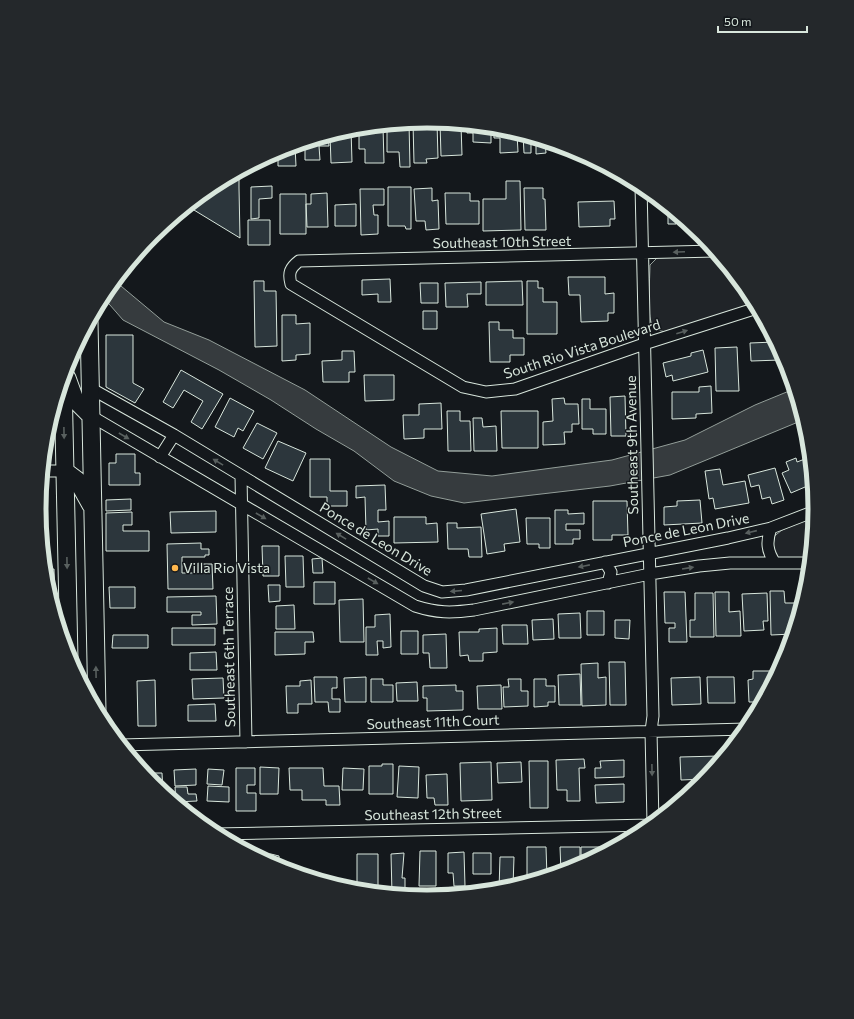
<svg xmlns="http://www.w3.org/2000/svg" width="854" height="1019" font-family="Commissioner,sans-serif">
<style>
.green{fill:#202428;stroke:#939e99}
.water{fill:#363b3e;stroke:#939e99}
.building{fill:#2c363c;stroke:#d8e6dc}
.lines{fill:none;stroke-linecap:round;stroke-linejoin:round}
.minor-casing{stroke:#d8e6dc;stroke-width:13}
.primary-casing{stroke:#d8e6dc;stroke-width:19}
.minor{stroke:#14181c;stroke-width:11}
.primary{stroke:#14181c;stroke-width:17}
.oneway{fill:#59605f}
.poi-dot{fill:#ffb74d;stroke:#14181c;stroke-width:1.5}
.labels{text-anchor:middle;stroke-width:3;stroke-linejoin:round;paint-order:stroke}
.street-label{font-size:14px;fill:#d8e6dc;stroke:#14181c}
.poi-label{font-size:14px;fill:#d8e6dc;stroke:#14181c;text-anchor:start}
.rim{fill:none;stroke:#d8e6dc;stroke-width:5}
</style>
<rect width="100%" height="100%" fill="#14181c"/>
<path class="green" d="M717,254L750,294L755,304L666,332C660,331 654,329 651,322C647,310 650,279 650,265L657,258L663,256Z
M814,516L810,559L779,558L774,553L772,538L782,530Z"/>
<path class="water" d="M115,281L164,322L209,340L305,390L391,447L438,471L492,476L612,460L685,440L755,405L794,389L803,420L670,475L610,486L464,503L431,496L394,481L354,451L316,429L271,400L219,370L123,320L103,297Z"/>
<path class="building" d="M427,122H437L438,158L426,159L427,163H414L413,123Z
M409,123L410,167H400L399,152H387V125Z
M440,123L461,125L462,155L441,156Z
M467,125L491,128V143L473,142V133H467Z
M383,126L384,163H365V149H359V128Z
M494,128L517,133L518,152L500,153V138H494Z
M351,129L352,162L331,163L330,135Z
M523,135L545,142L546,153L536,154V144H531V153H524Z
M328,136L329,146H319L320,160H305V143Z
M295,146L296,166H278V151Z
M239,172V188L240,238L189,207V205L212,187Z
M506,181H520L521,230L483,231V199H506Z
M272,186V198L259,199V218L251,219V187Z
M388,187H411V229H406L405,226H388Z
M432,188V201L438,200L439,229L426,230L425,221H416L414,189Z
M524,188H543V199H545L546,230H525Z
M360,189H384V205H373L374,215H378V234L361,235Z
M327,193L328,227H307L306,204H311V194Z
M445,193H470V201H479V224H446Z
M280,194H306V234H280Z
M614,201L615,219H610V226L579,227L578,202Z
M356,204V226H335V205Z
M668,207L682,220H676V224H668Z
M248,220H270V245H248Z
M568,277H605V294L614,293V313H608V321L581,322L580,295H569Z
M390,279L391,302H378V294L362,295V280Z
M254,281H264V291H276L277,346L255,347Z
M522,281L523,305H486V282Z
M527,281H538V288H543V302H557V334H527Z
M481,282V294H467L468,307H446L445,283Z
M420,283H438V303H421Z
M423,311H437V329H423Z
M282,315H296V324L310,323V354L296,355V360L282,361Z
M489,322H499V330H513V338H524V355H510V362H490Z
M106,335H133V383L144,389L135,403L106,387Z
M775,342L781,352V360L751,361L750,343Z
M737,347L739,391H716L715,348Z
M703,350L708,372L673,381L672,375L666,377L663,363L691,356V353Z
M342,351H354L355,372H349V382H323L322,361L342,360Z
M181,370L223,394L202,429L191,422L203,401L184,390L173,408L163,402Z
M364,375H394V400L365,401Z
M711,386L712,413L696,414V418L672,419V392H699V387Z
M625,396L626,436H611L610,397Z
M230,398L254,411L243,431L238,428L234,437L215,427Z
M564,398L565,404H578L579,424H572V432H564L565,444L543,445V422L553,421L552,399Z
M582,399H590V409H606V434H593V429H582Z
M441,403L442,429H424V438L404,439L403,415H419V404Z
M447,411H460V421H470L471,451H448Z
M501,411H538V448H502Z
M473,418H482L483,427L496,426L497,451H474Z
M257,423L277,433L263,459L243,448Z
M278,441L306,453L293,481L265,468Z
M116,454H135V473H140V485H109V463H116Z
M810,457L812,484L791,493L782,473L789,470L786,462L796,458L797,462Z
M310,459H330V491H347V506H327V497H310Z
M775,468L784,500L772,504L770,497L762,499L759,485L751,487L748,475Z
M720,469L723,485L745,481L749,503L715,509L713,498L709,499L705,471Z
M385,485L386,510H378V522L389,521V536H378V529L366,530L365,497L356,498V486Z
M131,499V510L106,511V500Z
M700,500L702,523L664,525V507L677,506V501Z
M593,501H627L628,535H612V540H593Z
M516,509L520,542L504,544L505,551L487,554L481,514Z
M555,510H568V514L584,513V524H566V530H580V539H573V544H555Z
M216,511V532L171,533L170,512Z
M132,512V525H123V531H149V551H106V513Z
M394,517H426V524L437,523L438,542L394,543Z
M526,518H550V548H539V544H527Z
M447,523H457V528L481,527L482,557H469L468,549H448Z
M201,543V549H209V555H205V557H182V573H198V564H212L213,589H168L167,544Z
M262,546H279V576H263Z
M285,556H303L304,587H286Z
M322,558L323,573H313L312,559Z
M54,569L55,607H53L46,585L45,570Z
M314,582H335V604H314Z
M268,585H280V601L269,602Z
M109,587H135V608H110Z
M770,591H784L785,603H795V626L793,634L771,635Z
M664,592H685L687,642H669V628H675V623H665Z
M715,592H729V612L740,611L741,636H716Z
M695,593H713L714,637H690V620H695Z
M767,593L768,621H763L764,630L744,631L742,594Z
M216,596L217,624L192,625V615H201V612H167V597Z
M363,599L364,642H340L339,600Z
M294,605L295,629H276V606Z
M587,611H604V635H587Z
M580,613L581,638H559L558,614Z
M390,614L391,647L383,648V641H377L378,655H366V627H375V615Z
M553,619L554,639L533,640L532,620Z
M615,620H630L629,639L615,638Z
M502,625H527L528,644H503Z
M172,628H215V645H172Z
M497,628V652L483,653V661H469L468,655L460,656L459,632H479V629Z
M401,631H418V654H401Z
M275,632H313L314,642H305V654L275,655Z
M446,634L447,668H430L429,653H423V635Z
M113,635H148V648H112Z
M216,652L217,670H190V653Z
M609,662H625L626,705H610Z
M598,663V678L606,677V705L582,706L581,664Z
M753,671H777V675L765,697H757V702H749L748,680L753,679Z
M580,674L581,705H559L558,675Z
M314,677H337V688H332V699H340V712H329L328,702H315Z
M366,677V702H345L344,678Z
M700,677L701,704L672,705L671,678Z
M707,677H734L735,703H708Z
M223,678L224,698L193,699L192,679Z
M371,679H383V685H393V702H371Z
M508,679H521V691H528V706L504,707L503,687H509Z
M534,679H546V686H555V702H548V706L534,707Z
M155,680L156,726H138L137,681Z
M311,680L312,704H298V713H287L286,686H300V681Z
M417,682L418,701H397L396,683Z
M456,685V691H463V710L427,711V698H423V686Z
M501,685L502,709H478L477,686Z
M215,704L216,721H188V705Z
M719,756V762L705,779L681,780L680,757Z
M584,759L585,768H579L580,801H567V790H557L556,760Z
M624,760V777L595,778V768H601L600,761Z
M529,761H548V808H530Z
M491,762L492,800L461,801L460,763Z
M521,762L522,782L498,783L497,763Z
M382,764H393V794H369V766H382Z
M399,766L419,767L418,798L397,797Z
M260,767L279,768L278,794H260Z
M236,768H255V785H247V793H256V811H236Z
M289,768H323L324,786H339L340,805H326V800H302V790H290Z
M343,768L364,769L363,790H342Z
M196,769V785L175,786L174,770Z
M208,769L224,770L222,785L207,784Z
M147,773H162L163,792L152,784L148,778Z
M447,774L448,805H435L434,798H427L426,775Z
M624,784V802L596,803L595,785Z
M208,786L229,787V802L207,801Z
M175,787H187L188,794H196L197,801L176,802Z
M527,847H546L547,877L527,883Z
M560,847H580V865L561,872Z
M581,847H604V853L588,861V856L581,855Z
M420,851H436V886H419Z
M464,852L465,886H454L453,873H448V853Z
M404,853L402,878H405V894H392L391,854Z
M473,853H491V874H473Z
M271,854L279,856V868L254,855Z
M357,854H378V893L357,891Z
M500,857H514L513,887L499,890Z"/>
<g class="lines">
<g class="minor-casing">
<path id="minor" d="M641,186L653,716L651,731L653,823
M715,251L299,261C290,268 288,273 291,284L463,387L486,392L515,389L644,344L757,308
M90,388L174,435L424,586L442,592L466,590L728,538L771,528L815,511
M91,416L415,606C437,613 451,613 474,610L650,574L699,566L730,563H810
M160,457L174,435
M43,471H65
M241,476L246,742
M771,528C766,542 767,551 775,563
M605,562L611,572L608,583
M121,745L747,729
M215,834L651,825"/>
</g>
<g class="primary-casing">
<path id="primary" d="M89,322L97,711
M67,378L75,400L91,416
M63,380L69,659
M65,471L77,480L91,505"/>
</g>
<use href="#minor" class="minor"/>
<use href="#primary" class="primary"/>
</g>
<defs><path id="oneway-solid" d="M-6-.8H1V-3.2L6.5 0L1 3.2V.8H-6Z"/></defs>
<g class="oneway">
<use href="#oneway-solid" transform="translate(679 252) rotate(178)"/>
<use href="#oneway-solid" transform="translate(682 332) rotate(-18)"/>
<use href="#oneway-solid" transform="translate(64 433) rotate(89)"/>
<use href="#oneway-solid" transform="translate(124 436) rotate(30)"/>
<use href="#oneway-solid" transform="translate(218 462) rotate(-149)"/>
<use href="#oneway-solid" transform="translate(261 516) rotate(30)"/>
<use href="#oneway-solid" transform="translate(751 532) rotate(167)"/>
<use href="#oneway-solid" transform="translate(341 536) rotate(-149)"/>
<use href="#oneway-solid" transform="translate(67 563) rotate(89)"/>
<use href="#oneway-solid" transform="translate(584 566) rotate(169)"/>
<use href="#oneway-solid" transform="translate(688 568) rotate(-9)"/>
<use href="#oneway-solid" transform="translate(373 581) rotate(30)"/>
<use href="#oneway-solid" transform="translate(456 591) rotate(175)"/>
<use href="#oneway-solid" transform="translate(508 603) rotate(-11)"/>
<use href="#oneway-solid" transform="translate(96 672) rotate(-91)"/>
<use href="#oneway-solid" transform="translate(652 770) rotate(89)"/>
</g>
<circle class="poi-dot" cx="175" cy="568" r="4"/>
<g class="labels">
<g class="street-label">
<text transform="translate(502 242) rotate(-1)" y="5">Southeast 10th Street</text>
<text transform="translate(582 349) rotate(-18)" y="5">South Rio Vista Boulevard</text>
<text transform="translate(632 445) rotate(-91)" y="5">Southeast 9th Avenue</text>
<text transform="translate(686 530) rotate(-11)" y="5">Ponce de Leon Drive</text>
<text transform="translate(376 539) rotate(31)" y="5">Ponce de Leon Drive</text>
<text transform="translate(229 657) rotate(-91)" y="5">Southeast 6th Terrace</text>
<text transform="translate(433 722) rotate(-2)" y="5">Southeast 11th Court</text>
<text transform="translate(433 814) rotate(-1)" y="5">Southeast 12th Street</text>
</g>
<g class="poi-label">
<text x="183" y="573">Villa Rio Vista</text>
</g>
</g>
<path d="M0 0H854V1019H0ZM46 509a381 381 0 1 1 762 0a381 381 0 1 1-762 0Z" fill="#24282b" fill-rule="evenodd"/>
<path class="rim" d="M46 509a381 381 0 1 1 762 0a381 381 0 1 1-762 0Z"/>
<path d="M718 26v6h89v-6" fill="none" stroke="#d8e6dc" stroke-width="2"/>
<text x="724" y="26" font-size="12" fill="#d8e6dc" stroke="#14181c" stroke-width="3" paint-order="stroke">50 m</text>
</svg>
